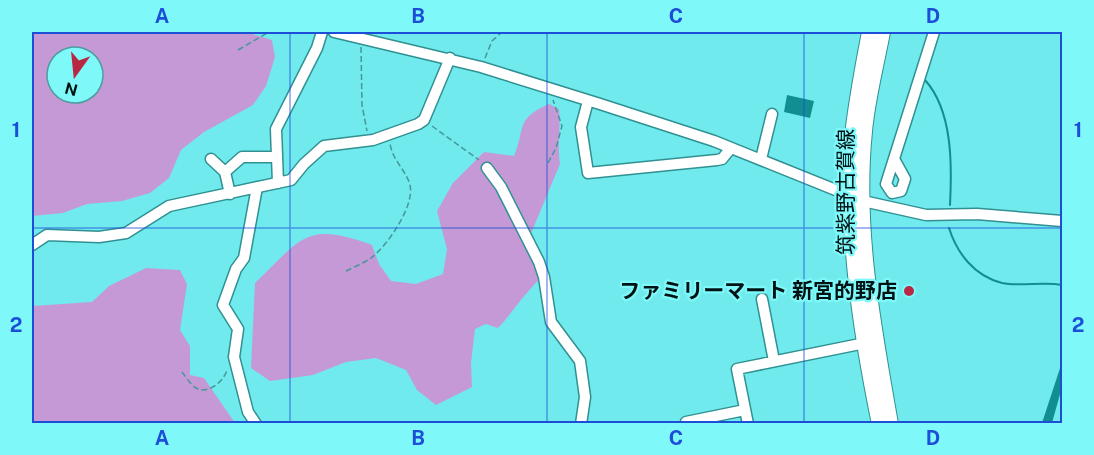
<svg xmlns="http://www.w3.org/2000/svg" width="1094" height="455" font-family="'Public Sans','Noto Sans JP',sans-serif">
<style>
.green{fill:#c599d6;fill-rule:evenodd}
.water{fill:#118e90}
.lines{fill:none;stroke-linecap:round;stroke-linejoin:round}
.stream{stroke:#118e90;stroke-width:2}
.minor-casing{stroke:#309092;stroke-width:13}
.major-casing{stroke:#309092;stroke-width:16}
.path{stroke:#459798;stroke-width:1.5;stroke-dasharray:6 3;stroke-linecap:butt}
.minor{stroke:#fff;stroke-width:10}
.major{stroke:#fff;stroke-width:14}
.grid{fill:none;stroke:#1d4ed8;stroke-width:1.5;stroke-opacity:0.55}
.poi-dot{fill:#b92842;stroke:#7ef8f9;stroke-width:2}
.labels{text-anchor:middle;stroke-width:4.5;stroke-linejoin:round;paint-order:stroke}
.street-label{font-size:21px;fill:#001213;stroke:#7ef8f9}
.poi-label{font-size:21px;font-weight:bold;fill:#001213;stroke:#7ef8f9;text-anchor:end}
.neatline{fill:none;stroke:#1d4ed8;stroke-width:2}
.grid-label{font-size:20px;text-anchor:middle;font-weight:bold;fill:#1d4ed8}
</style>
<rect width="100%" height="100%" fill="#70eaec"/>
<path class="green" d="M32,32H246L272,40L275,57L266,86L253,105L204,132L181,150L169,178L150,193L122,201L87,204L63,213L32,216ZM57,57H93V93H57Z
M549,104L559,109C561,128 557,146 560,164L527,243L539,280C522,296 514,311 498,328L486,324L475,329L471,363L472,387L436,405L417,390L406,370L376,358L346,362L313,375L270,381L251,368L255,283C302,238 305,221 372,245L379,264L391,281L416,284L443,274L447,249L437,211L453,183L484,152L514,156C526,127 515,119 549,104Z
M146,268L180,270L187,284L180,330L190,346V375L204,378L235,423H32V306L92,302L109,286Z"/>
<path class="water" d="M787,95L814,101L810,118L784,112Z
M1062,362V387L1052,423H1042Z"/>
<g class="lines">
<path class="stream" d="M925,80C953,111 952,166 950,205
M949,228C957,253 974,276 1002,283C1021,287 1043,281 1062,285"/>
<g class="minor-casing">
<path id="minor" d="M334,32L481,67L600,104L714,141L863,201L926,215L977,214L1062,221
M588,101L581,127L588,173L717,160L722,159L731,148
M211,159L225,172
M761,159L772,114
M894,159L905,179L901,191L892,193L886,184L934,32
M487,168L501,187L539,262L544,277L551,322L580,361L585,397L581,424
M278,183L276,129L317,48L322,32
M230,194L225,172L242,157H277
M32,245L47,235L99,237L126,233L169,206L291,180L304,164L324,146L373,140L418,124L424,120L450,58
M762,299L774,361
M686,422L745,410
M256,424L248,412L234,357L238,329L223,305L236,269L244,258L257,187
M748,424L737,369L870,342"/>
</g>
<g class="major-casing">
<path id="major" d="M869,32C863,63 857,95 853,127C844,225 859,327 879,424
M883,32C877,64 868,98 865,131C855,229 874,327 891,424"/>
</g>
<path class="path" d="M361,47L362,105L367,131
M238,50L269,32
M485,58L492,41L502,32
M432,126L479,160
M548,163L556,148L562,126L553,100
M346,271C354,267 364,263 371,258C387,246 415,206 410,185C406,170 392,160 390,143
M182,372C186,377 191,385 196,388C208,395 224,381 227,370"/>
<use href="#minor" class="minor"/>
<use href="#major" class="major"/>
</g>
<path class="grid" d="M290,32V424M547,32V424M804,32V424M32,228H1062"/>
<circle class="poi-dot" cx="909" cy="291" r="6"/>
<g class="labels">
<g class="street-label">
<text transform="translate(846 192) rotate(-90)" y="7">筑紫野古賀線</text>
</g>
<g class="poi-label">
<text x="897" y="298">ファミリーマート 新宮的野店</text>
</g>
</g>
<rect width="1094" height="455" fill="none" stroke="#7ef8f9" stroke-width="66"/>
<g transform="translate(75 75) rotate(195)"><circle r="28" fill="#7ef8f9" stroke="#4c9c9d" stroke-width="1.5"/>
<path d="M0-4.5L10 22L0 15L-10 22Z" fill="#b92842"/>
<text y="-9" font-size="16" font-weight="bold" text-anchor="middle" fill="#001213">N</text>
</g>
<rect x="33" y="33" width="1028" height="389" class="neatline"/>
<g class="grid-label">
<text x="162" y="23">A</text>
<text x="418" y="23">B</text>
<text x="676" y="23">C</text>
<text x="933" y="23">D</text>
<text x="16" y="137">1</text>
<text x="1078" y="137">1</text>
<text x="16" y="332">2</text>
<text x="1078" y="332">2</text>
<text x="162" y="445">A</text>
<text x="418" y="445">B</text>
<text x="676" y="445">C</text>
<text x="933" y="445">D</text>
</g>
</svg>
